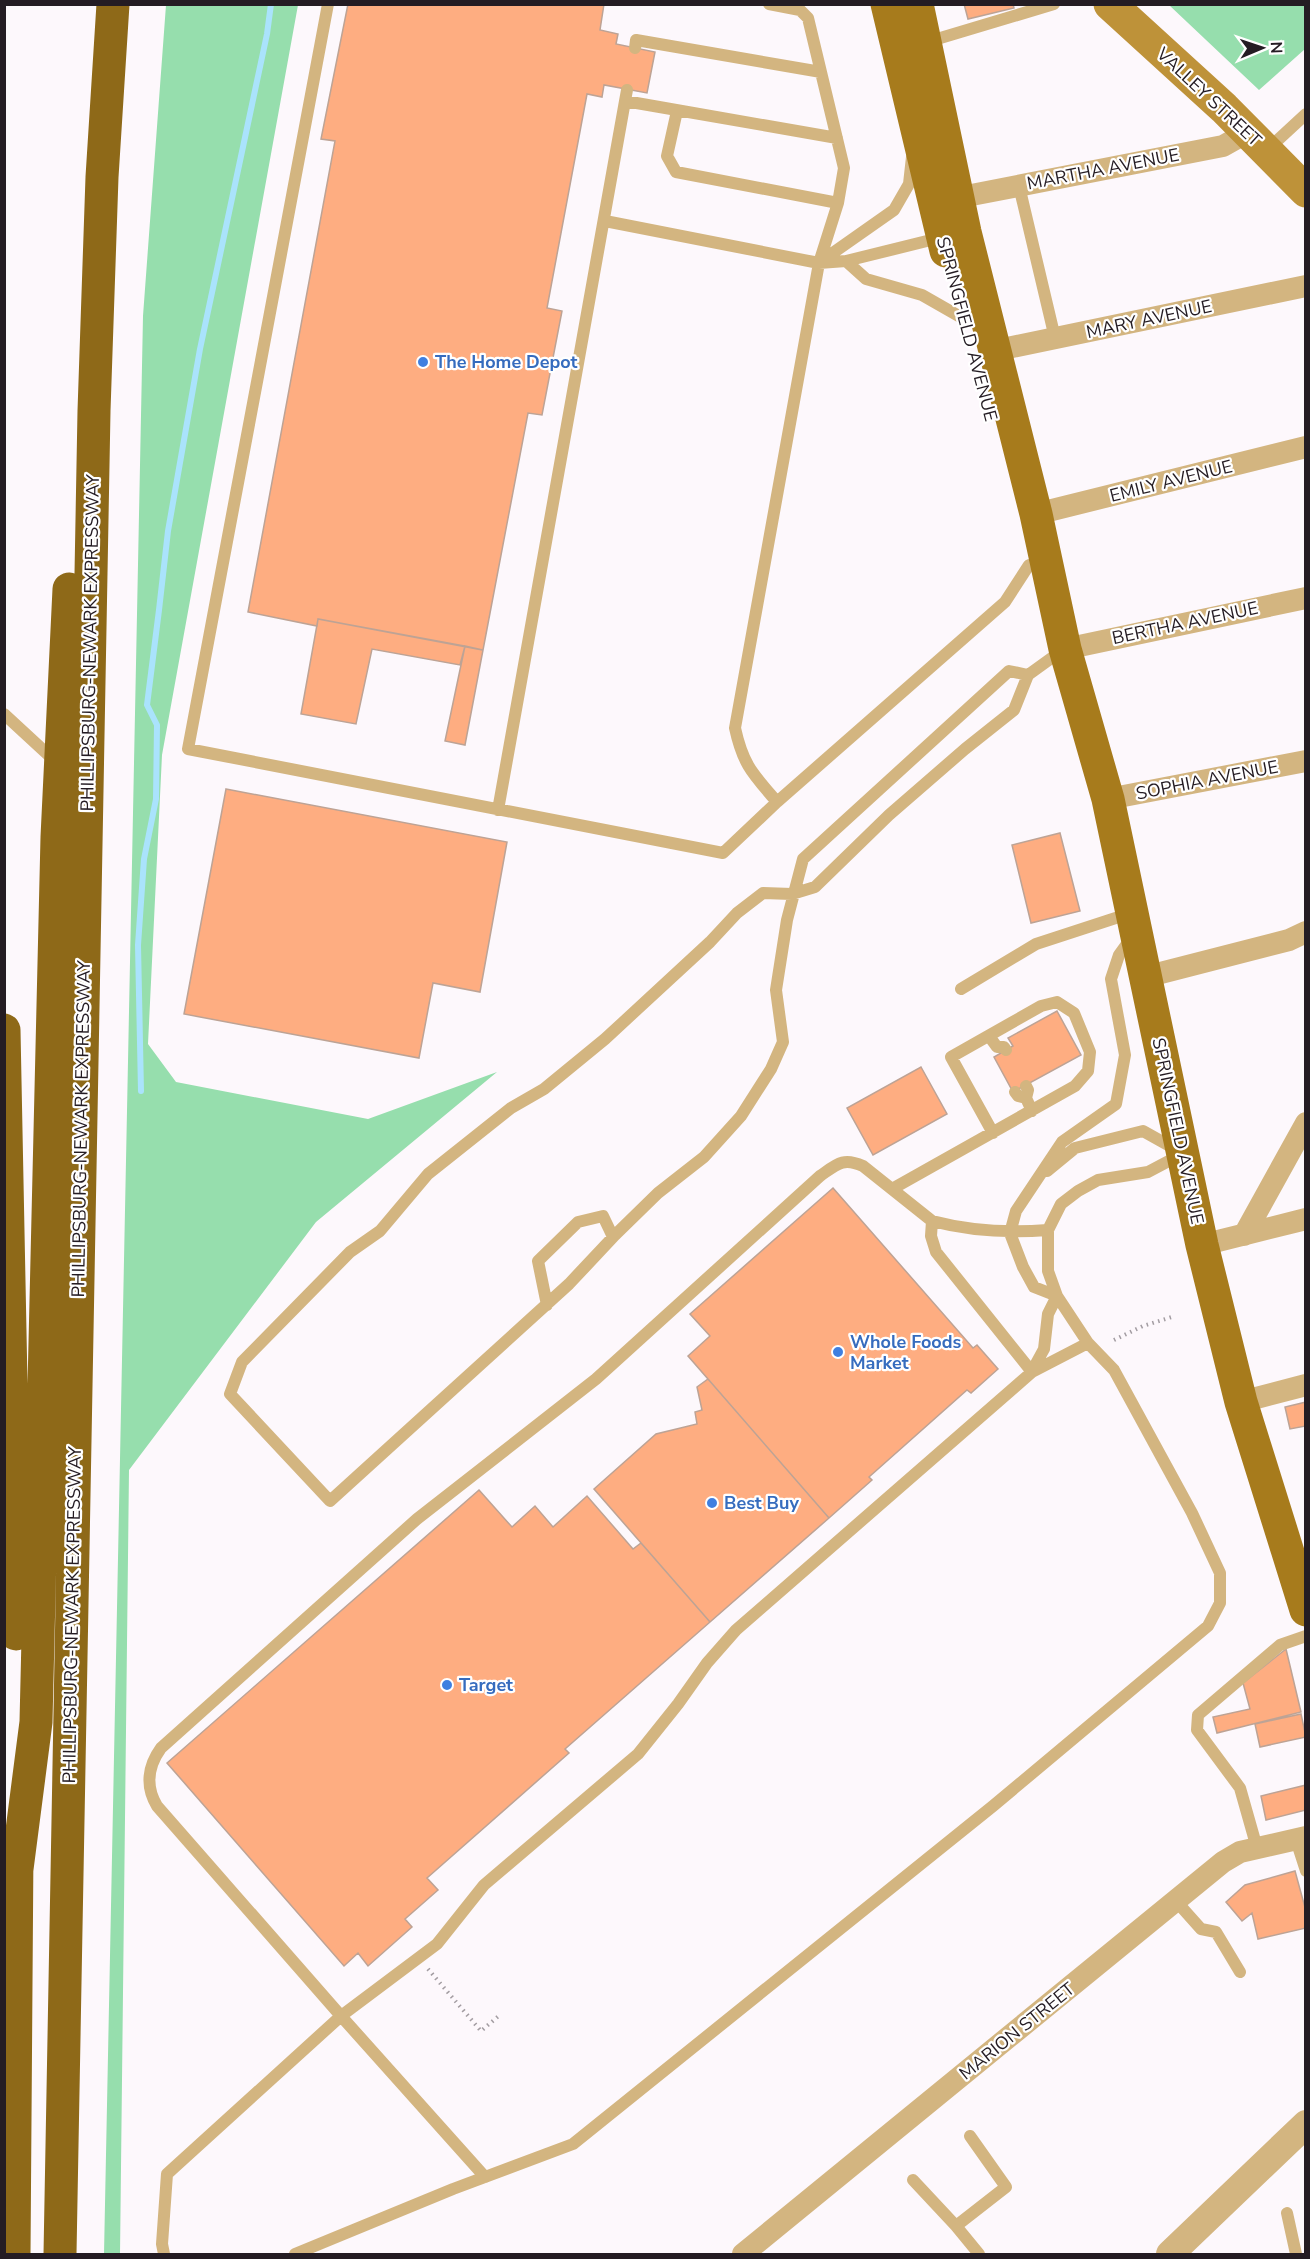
<svg xmlns="http://www.w3.org/2000/svg" width="1310" height="2259" font-family="'Nunito Sans',sans-serif">
<style>
.green{fill:#96dead}
.lines{fill:none;stroke-linecap:round;stroke-linejoin:round}
.stream{stroke:#aae3fc;stroke-width:6}
.building{fill:#fead81;stroke:#bda395;stroke-width:1.5}
.path{stroke:#a39da2;stroke-width:4;stroke-dasharray:1.5 4.5;stroke-linecap:butt}
.service{stroke:#d3b580;stroke-width:12}
.minor{stroke:#d3b580;stroke-width:22}
.tertiary{stroke:#d3b580;stroke-width:28}
.secondary{stroke:#be9239;stroke-width:33}
.primary{stroke:#a77b1c;stroke-width:33}
.motorway{stroke:#8e6918;stroke-width:33}
.shop-dot{fill:#3f7fe0;stroke:#fff;stroke-width:2}
.labels{text-anchor:middle;stroke-width:4.5;stroke-linejoin:round;paint-order:stroke}
.street-label{font-size:18px;fill:#241c23;stroke:#fff}
.shop-label{font-size:18px;font-weight:bold;fill:#366cbe;stroke:#fff;text-anchor:start}
</style>
<rect width="100%" height="100%" fill="#fdf8fc"/>
<path class="green" d="M166,5H298L162,755L148,1044L176,1082L368,1119L497,1072L316,1222L129,1470L120,2254H104L143,316Z
M1169,5H1305V49L1259,90Z"/>
<g class="lines">
<path class="stream" d="M141,1091L138,945L144,859L156,799L157,725L147,705L159,610L168,531L200,349L267,34L271,4"/>
</g>
<path class="building" d="M348,4H604L600,30L618,34L616,44L655,52L647,93L604,85L602,97L587,94L547,308L562,311L542,415L528,413L483,650L318,619L317,626L248,612L335,141L321,139Z
M964,4H1013L1014,8L968,19Z
M318,619L465,646L460,665L372,649L356,724L301,714Z
M465,646L483,650L465,745L445,741Z
M226,789L507,842L480,992L433,983L419,1058L184,1014Z
M1060,833L1080,911L1031,923L1012,845Z
M1057,1011L1081,1055L1013,1092L994,1057L1013,1046L1008,1038Z
M921,1067L947,1114L873,1155L847,1108Z
M833,1188L973,1348L977,1345L998,1369L971,1393L967,1390L869,1477L872,1480L829,1518L688,1356L710,1336L690,1314Z
M708,1379L829,1518L710,1622L594,1489L656,1434L697,1424L695,1412L702,1410L697,1387Z
M1306,1402V1426L1290,1429L1285,1407Z
M479,1490L512,1527L535,1506L553,1527L587,1496L633,1549L641,1543L710,1622L565,1749L569,1753L427,1878L438,1890L405,1919L412,1927L368,1966L358,1953L344,1966L167,1763Z
M1286,1649L1301,1712L1217,1733L1213,1717L1250,1709L1243,1683Z
M1301,1714L1306,1737L1260,1747L1255,1724Z
M1306,1785V1810L1266,1820L1261,1796Z
M1295,1871L1306,1911V1928L1258,1939L1252,1913L1242,1921L1226,1902L1245,1885Z"/>
<g class="lines">
<path class="path" d="M1114,1340L1143,1326L1175,1316
M428,1969L481,2031L501,2014"/>
<path class="service" d="M328,4L188,749L723,853L777,802L1005,602L1029,565
M927,42L1054,4
M635,48L636,40L821,72
M627,90L625,101L837,138
M677,111L667,156L676,172L838,203L844,168L808,18L800,10L769,4
M1267,150L1306,114
M1019,186L1055,338
M605,221L819,263L846,261L943,237
M846,261L866,279L922,295L964,319
M820,262L894,210L909,184L912,157
M1028,675L1009,671L803,859L787,920L776,990L783,1042L771,1069L741,1116L704,1157L658,1193L615,1235L569,1284L330,1501L230,1394L242,1362L350,1252L380,1231L428,1174L511,1108L544,1089L605,1039L710,942L737,913L763,893L792,894L815,887L889,815L965,749L1014,710L1028,675L1064,649
M4,714L56,762
M777,802C753,774 743,765 735,728L819,263L838,203
M498,810L625,101
M961,989L1036,944L1131,913
M989,1036L997,1047H1004L1006,1050
M1026,1086L1028,1090L1026,1098L1032,1111
M1015,1092L1018,1096L1026,1098
M1047,1171L1075,1148L1143,1131L1177,1150
M892,1189L1075,1086L1088,1071L1090,1052L1074,1013L1057,1002L1041,1006L951,1057L993,1133
M932,1221L931,1236L936,1252L1032,1372
M1057,1296L1034,1287L1023,1267L1010,1233L1016,1211L1062,1142L1116,1104L1125,1055L1111,979L1119,955L1132,937
M547,1305L538,1261L578,1222L603,1216L613,1237
M1032,1371L1044,1349L1048,1314L1057,1296
M1296,1840L1306,1871
M1257,1848L1240,1788L1197,1730L1198,1715L1280,1645L1306,1636
M1176,1901L1201,1929L1216,1932L1240,1972
M485,2177L341,2016L437,1944L484,1885L638,1754L678,1704L707,1663L736,1630L1032,1372L1088,1343
M913,2180L956,2226L1006,2187L970,2136
M1287,2213L1296,2254
M956,2226L979,2254
M164,2254L162,2244L167,2174L341,2016L157,1806C145,1786 148,1766 161,1748L417,1519L596,1379L820,1176C837,1164 843,1157 863,1166L932,1221C970,1231 1009,1233 1048,1230
M295,2254L453,2189L573,2144L993,1806L1208,1626L1220,1603V1573L1192,1513L1114,1370L1088,1343L1057,1296L1048,1271V1230L1061,1204L1078,1191L1098,1180L1148,1172L1182,1154"/>
<path class="minor" d="M956,198L1223,146L1248,132
M993,351L1306,286
M1036,514L1306,447
M1065,649L1306,598
M1108,799L1306,761
M1145,977L1289,940L1306,932
M1244,1235L1306,1123
M1202,1245L1306,1219
M1241,1402L1306,1385
M743,2254L1223,1862L1240,1852L1306,1837"/>
<path class="tertiary" d="M1170,2254L1306,2124"/>
<path class="secondary" d="M1110,4L1224,108L1306,191"/>
<path class="primary" d="M887,4L946,251
M917,4L965,232L1036,514L1065,649L1108,799L1202,1245L1241,1402L1306,1610"/>
<path class="motorway" d="M4,1030L16,1634
M17,1869L36,1722L57,837L69,589
M14,2254L17,1847
M60,2254L94,411L102,177L113,4"/>
</g>
<g class="shop-dot">
<circle cx="423" cy="362" r="6"/>
<circle cx="838" cy="1352" r="6"/>
<circle cx="712" cy="1503" r="6"/>
<circle cx="447" cy="1685" r="6"/>
</g>
<g class="labels">
<g class="street-label">
<text transform="translate(1209 97) rotate(43)" y="6">VALLEY STREET</text>
<text transform="translate(1103 169) rotate(-11)" y="6">MARTHA AVENUE</text>
<text transform="translate(1149 319) rotate(-12)" y="6">MARY AVENUE</text>
<text transform="translate(967 329) rotate(75)" y="6">SPRINGFIELD AVENUE</text>
<text transform="translate(1171 481) rotate(-14)" y="6">EMILY AVENUE</text>
<text transform="translate(1185 623) rotate(-12)" y="6">BERTHA AVENUE</text>
<text transform="translate(90 643) rotate(-89)" y="6">PHILLIPSBURG-NEWARK EXPRESSWAY</text>
<text transform="translate(1207 780) rotate(-11)" y="6">SOPHIA AVENUE</text>
<text transform="translate(81 1129) rotate(-89)" y="6">PHILLIPSBURG-NEWARK EXPRESSWAY</text>
<text transform="translate(1178 1131) rotate(78)" y="6">SPRINGFIELD AVENUE</text>
<text transform="translate(72 1615) rotate(-89)" y="6">PHILLIPSBURG-NEWARK EXPRESSWAY</text>
<text transform="translate(1017 2031) rotate(-39)" y="6">MARION STREET</text>
</g>
<g class="shop-label">
<text x="435" y="368">The Home Depot</text>
<text x="850" y="1348">Whole Foods<tspan x="850" dy="21">Market</tspan></text>
<text x="724" y="1509">Best Buy</text>
<text x="459" y="1691">Target</text>
</g>
</g>
<rect width="1310" height="2259" fill="none" stroke="#241c23" stroke-width="12"/>
<g transform="translate(1262 48) rotate(88)" stroke="#ffffff" stroke-width="4.5" paint-order="stroke">
<path d="M0-4.5L10 22L0 15L-10 22Z" fill="#241c23"/>
<text y="-9" font-size="16" font-weight="bold" text-anchor="middle" fill="#241c23">N</text>
</g>
</svg>
